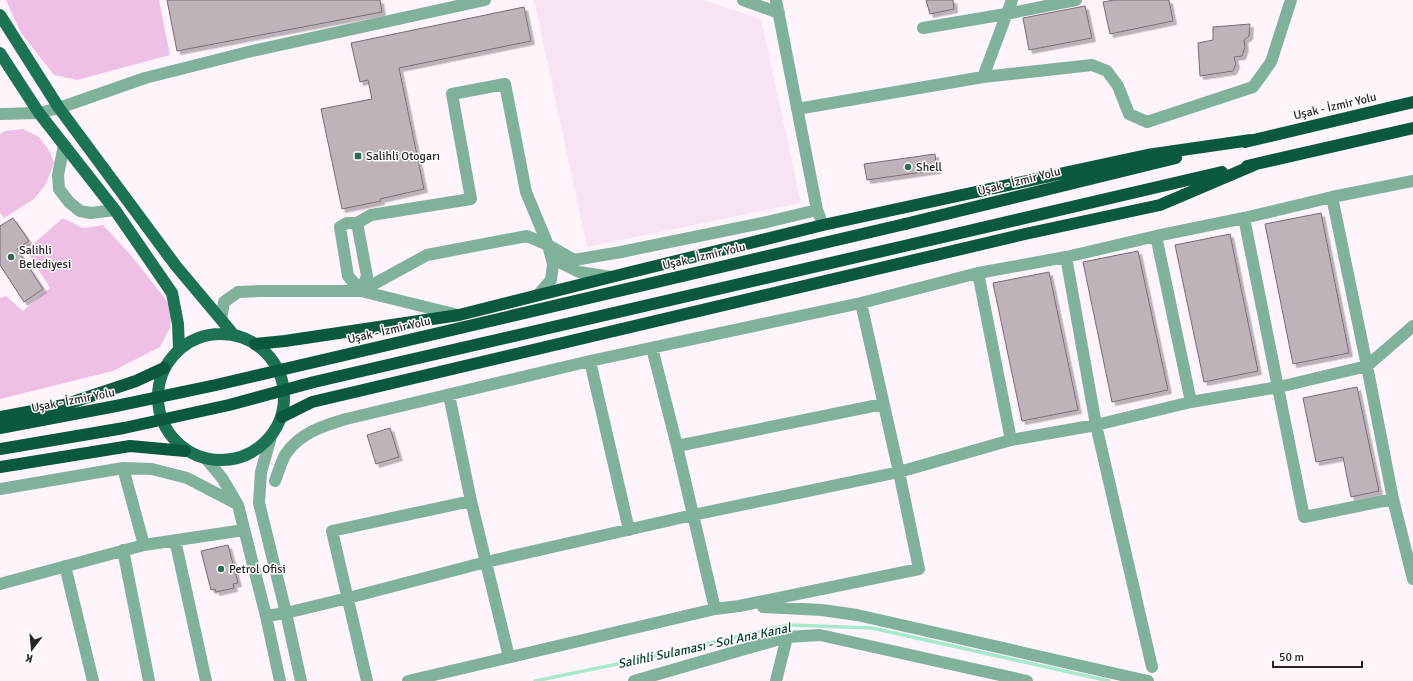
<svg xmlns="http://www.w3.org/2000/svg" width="1413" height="681" font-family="Signika,sans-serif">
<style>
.built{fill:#f6e4f3}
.green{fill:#eec0e5}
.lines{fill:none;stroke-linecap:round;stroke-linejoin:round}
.stream{stroke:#a7eacb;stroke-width:3.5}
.building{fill:#beb2bb;stroke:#766c74;filter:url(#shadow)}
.minor{stroke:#80b29b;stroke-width:12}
.major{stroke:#1c7354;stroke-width:12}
.highway{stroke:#0a593f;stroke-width:12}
.highway-bridge{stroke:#0a593f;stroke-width:12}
.poi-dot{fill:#316a52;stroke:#fff;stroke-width:1.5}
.labels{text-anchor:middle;stroke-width:3;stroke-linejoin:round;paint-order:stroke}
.street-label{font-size:12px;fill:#282327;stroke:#fff}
.poi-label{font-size:12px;fill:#282327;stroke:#fff;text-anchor:start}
.water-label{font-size:13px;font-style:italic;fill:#043e2a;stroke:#fff}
</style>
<defs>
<filter id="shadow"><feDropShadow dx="3.5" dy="3.5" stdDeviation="0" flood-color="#0004"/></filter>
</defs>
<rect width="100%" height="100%" fill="#fff3fc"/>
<path class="built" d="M534,0H703L761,19L801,203L587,247Z"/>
<path class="green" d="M6,0H159L170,55L77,80L54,75L21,33Z
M23,129L39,137L50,152L54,163L46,184L34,199L4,218L0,213V134L5,131Z
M63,218L83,228L103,225L129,253L163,296L172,310L170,328L160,347L113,371L0,399V298L6,296L23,311L50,288L26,250Z"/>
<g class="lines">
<path class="stream" d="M535,681L637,660L788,625L872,628L1109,681"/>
</g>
<path class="building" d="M167,0H380L382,12L177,51Z
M926,0H953L954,9L930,14Z
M1114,0H1169L1173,21L1110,34L1103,2Z
M1085,6L1092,38L1029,50L1023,18Z
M524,7L531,41L399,68L424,189L380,199L381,201L342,209L321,109L372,99L368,80L360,82L351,43Z
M1250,24L1249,36L1244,40L1245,47L1242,56L1234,57L1236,64L1233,71L1200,76L1198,43L1213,40V27Z
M935,154L937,170L867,180L864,164Z
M1321,213L1349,353L1293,364L1265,224Z
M13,218L29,241L17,249L43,289L24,302L0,265V226Z
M1230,234L1258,371L1204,382L1175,245Z
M1138,251L1168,390L1112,402L1083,262Z
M1049,272L1078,410L1022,421L993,283Z
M1357,387L1379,491L1351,497L1343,457L1316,462L1303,398Z
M390,428L399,457L376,464L367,435Z
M228,545L238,583L233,584L234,588L216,592L215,589L211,590L201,551Z"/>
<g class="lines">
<path class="minor" d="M743,0L779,13
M776,0L817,210L820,217
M923,28L1006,14L1076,0
M983,77L1012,0
M797,109L983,77L1092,65L1107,71L1118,86L1129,114L1147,122L1253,87L1271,62L1291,0
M0,114L39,113L59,108L145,78L252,51L485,0
M64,145L58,175L59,189L69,202L80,211L91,213L115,210
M1332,197L1367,366L1393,499L1413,579
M1244,218L1304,517L1393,499
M357,223L367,276L361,291
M1156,236L1191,402
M1066,257L1096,425L1152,667
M978,273L1011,440
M538,295L551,280L553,264L548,245L561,263L579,272L611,277
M458,315L361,291L348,276L340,227L347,223H357L371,215L471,199L452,94L505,84L526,192L548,245
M221,319L224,302L238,292L259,291H361L427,255L527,236L548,245L574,260L621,252L767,222L817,210
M652,348L677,446L715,609
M590,361L629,530
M449,395L471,501L509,657
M271,437L261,472L259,503L286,613L301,681
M677,446L883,404
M207,460L222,478L238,505L266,616L280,681
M123,468L152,469L187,478L237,504
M275,481C278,473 281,463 285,455C299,433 323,426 346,419L590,361L861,303L978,273L1066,257L1156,236L1244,218L1332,197L1413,181
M0,489L123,468L144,545
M175,540L206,681
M123,550L149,681
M65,566L93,681
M0,584L144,545L244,530
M763,607L822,610L857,615L1148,681
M266,616L286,613L348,598L486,562L693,515L899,472L1011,440L1096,425L1191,402L1279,387L1367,366L1413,326
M367,681L332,531L471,501
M408,681L715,609L739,606L919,569L899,472L861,303
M634,681L787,637L820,635L1027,681
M776,681L787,637"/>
<path class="major" d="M0,15L59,108L176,266L234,335
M0,53L39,113L115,210L172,293L178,324L179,349
M158 397a63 63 0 1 1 126 0a63 63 0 1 1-126 0Z"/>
<path class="highway" d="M1245,142L1413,102
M1247,166L1413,128
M905,224L1176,158
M913,244L1222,172
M255,344L285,341L459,315L611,277L823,225L1147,155L1251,140
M0,417L64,405L136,381L164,368
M282,417L312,402L1025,234L1160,205L1254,165
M0,467L130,446L185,451"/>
<path class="highway-bridge" d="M0,428L116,406L216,385L905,224
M0,449L124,428L229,405L314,382L913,244"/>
</g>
<g class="poi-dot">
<rect x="354" y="152" width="8" height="8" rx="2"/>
<circle cx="908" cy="167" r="4"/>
<circle cx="11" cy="257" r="4"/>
<circle cx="221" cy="569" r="4"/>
</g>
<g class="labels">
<g class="street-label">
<text transform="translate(1335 106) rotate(-13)" y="4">Uşak - İzmir Yolu</text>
<text transform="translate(1019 181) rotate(-14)" y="4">Uşak - İzmir Yolu</text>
<text transform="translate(704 256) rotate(-13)" y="4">Uşak - İzmir Yolu</text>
<text transform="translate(389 330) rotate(-13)" y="4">Uşak - İzmir Yolu</text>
<text transform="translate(73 400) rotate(-11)" y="4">Uşak - İzmir Yolu</text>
</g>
<g class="poi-label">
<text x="366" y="160">Salihli Otogarı</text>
<text x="916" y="171">Shell</text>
<text x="19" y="254">Salihli<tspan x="19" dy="14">Belediyesi</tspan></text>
<text x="229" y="573">Petrol Ofisi</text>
</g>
<g class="water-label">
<text transform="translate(704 645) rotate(-12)" y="5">Salihli Sulaması - Sol Ana Kanal</text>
</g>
</g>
<g transform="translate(32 649) rotate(196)" stroke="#ffffff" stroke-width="3" paint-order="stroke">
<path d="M0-3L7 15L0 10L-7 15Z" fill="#282327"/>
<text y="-6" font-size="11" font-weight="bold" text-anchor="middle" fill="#282327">K</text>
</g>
<path d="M1273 661v6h89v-6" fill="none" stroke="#282327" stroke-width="2"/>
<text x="1279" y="661" font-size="12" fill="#282327" stroke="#ffffff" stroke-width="3" paint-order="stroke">50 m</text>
</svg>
